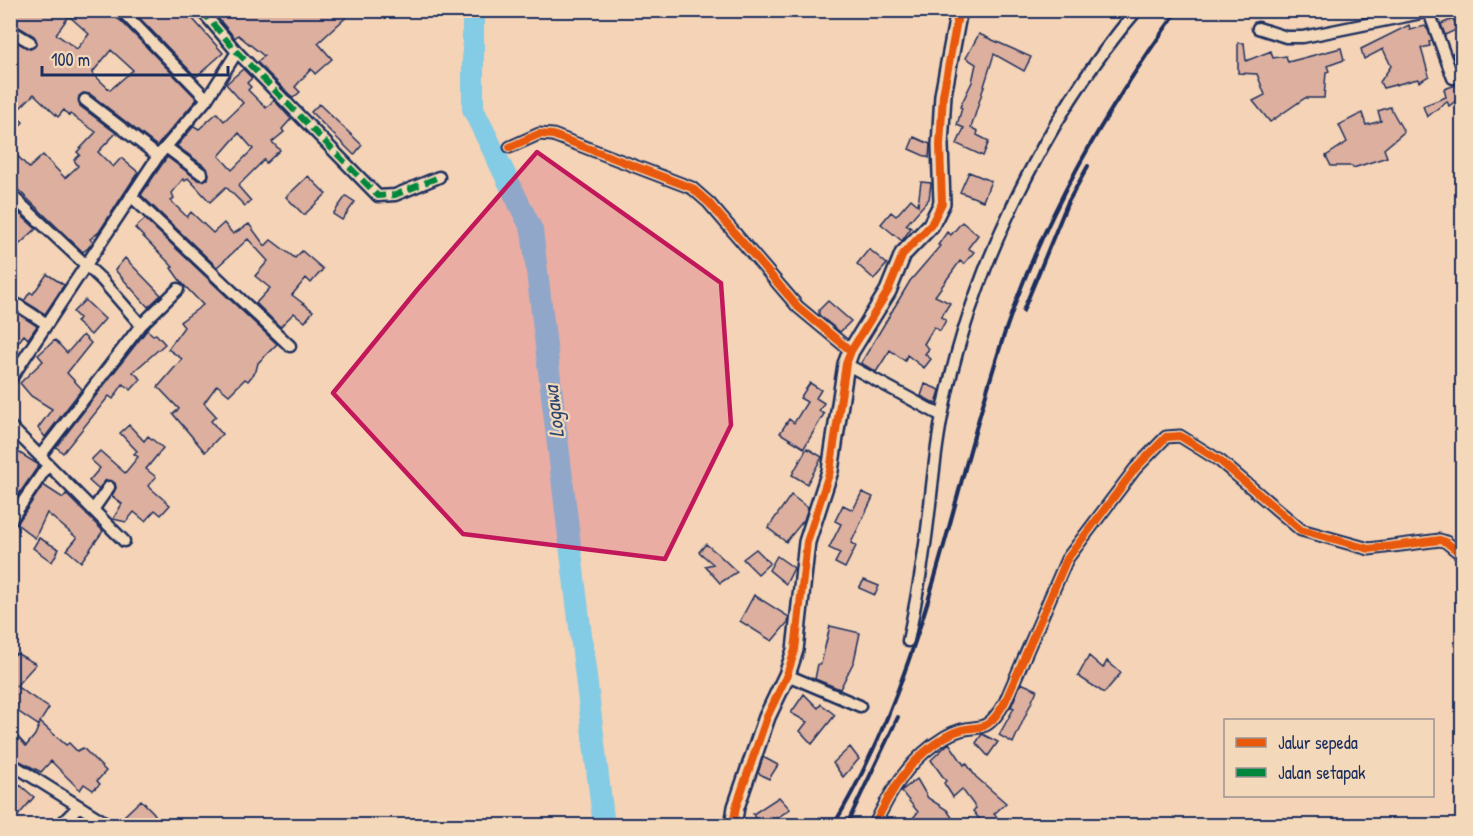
<svg xmlns="http://www.w3.org/2000/svg" width="1473" height="836" font-family="'Patrick Hand',sans-serif">
<style>
.lines{fill:none;stroke-linecap:round;stroke-linejoin:round}
.river{stroke:#84cbe5;stroke-width:22}
.building{fill:#dcaf9f;stroke:#1b2f5e;stroke-width:1.5;fill-rule:evenodd}
.street-casing{stroke:#1b2f5e;stroke-width:15}
.secondary-casing{stroke:#1b2f5e;stroke-width:20}
.street{stroke:#f3d8ba;stroke-width:10}
.secondary{stroke:#f3d8ba;stroke-width:15}
.rail{stroke:#1b2f5e;stroke-width:4}
.quiet{stroke:#00873e;stroke-width:6;stroke-dasharray:12 6;stroke-linecap:butt}
.cycleway-casing{stroke:#f3d8ba;stroke-width:11}
.cycleway{stroke:#e8590c;stroke-width:8}
.marked{fill:#c2185b;fill-opacity:0.2;stroke:#c2185b;stroke-width:4.5;stroke-linejoin:round}
.labels{text-anchor:middle;stroke-width:4.5;stroke-linejoin:round;paint-order:stroke}
.water-label{font-size:21px;font-style:italic;fill:#2b4672;stroke:#f3d8ba}
</style>
<rect width="100%" height="100%" fill="#f4d3b6"/>
<filter id="ink" filterUnits="userSpaceOnUse"><feTurbulence type="fractalNoise" baseFrequency=".0167" numOctaves="2"/><feDisplacementMap in="SourceGraphic" scale="12" xChannelSelector="R" yChannelSelector="G"/><feConvolveMatrix kernelMatrix="1 2 1 2 8 2 1 2 1" color-interpolation-filters="sRGB"/></filter>
<g filter="url(#ink)">
<g class="lines">
<path class="river" d="M473,10V109L532,230L604,826"/>
</g>
<path class="building" d="M20,10H105L122,22L197,99L157,146L90,94L83,93L79,96L80,106L116,133L98,152L113,167L121,158L138,172L99,232L90,239L93,242L88,248L83,252L10,182V148L29,168L43,155L65,178L78,166L74,160L80,155L77,152L96,132L70,114L69,116L64,110L58,117L34,94L14,114L23,122L10,138V48L15,41L30,49L37,43L34,36L12,23ZM69,16L89,34L77,49L56,34ZM111,50L133,70L110,90L92,73Z
M185,10L223,53L196,77L133,11Z
M211,10H354L318,43L332,59L315,74L311,69L295,87L300,92L293,98L257,62L264,56L238,35L235,38Z
M1453,19L1458,29L1445,35L1441,24Z
M1409,25L1410,30L1425,26L1428,30L1432,41L1429,42L1430,46L1421,48L1429,76L1419,82L1418,79L1383,88L1380,82L1391,66L1383,49L1364,59L1361,49Z
M979,34L1031,57L1024,71L994,54L971,128L978,131L977,135L989,141L983,156L957,144L964,128L957,125L962,108L960,107L972,82L976,64L966,58Z
M1238,43H1244L1246,61L1271,51L1273,58L1286,56L1288,62L1341,48L1344,60L1327,66L1329,71L1326,72L1324,98H1305L1270,122L1253,101L1265,95L1257,74L1238,73Z
M1462,49V96L1449,106L1447,101L1427,117L1423,106L1446,97L1444,89L1462,83L1452,53Z
M243,69L252,78L247,83L251,87L248,90L266,108L274,100L291,119L282,129L284,132L272,142L280,150L266,163L264,160L238,186L251,201L245,206L226,187L210,202L188,178L185,181L183,179L172,193L174,198L171,201L187,217L191,212L213,233L224,223L233,234L249,224L265,246L271,240L295,258L302,251L323,269L311,283L306,278L292,295L313,311L305,322L294,313L280,327L256,303L270,288L255,276L268,261L248,239L217,267L141,195L167,157L198,180L208,179L209,174L207,168L177,146L194,126L199,129L217,113L224,121L243,103L226,84ZM239,133L253,149L232,170L219,156Z
M319,104L362,145L354,155L311,112Z
M1390,107L1404,132L1384,149L1387,157L1353,168L1352,166H1331L1326,156L1347,142L1339,125L1362,113L1366,125L1381,121L1378,111Z
M914,137L930,144L929,158L909,149Z
M969,172L991,181L983,201L960,192Z
M308,176L326,194L304,215L286,197Z
M921,182L931,183L929,199L906,225L911,228L902,241L881,224L891,212L896,216L911,199L918,205Z
M346,196L355,202L342,220L333,214Z
M10,205L36,229L10,253Z
M145,219L277,344L258,363L256,371L248,381L245,379L229,395L217,385L204,403L216,416L211,421L222,434L205,452L173,414L179,409L158,387L182,359L168,349L184,327L180,322L203,305L181,282L171,268L173,267L135,228Z
M962,222L978,235L968,248L974,252L964,264L960,261L935,296L950,303L941,317L946,320L940,331L934,327L924,344L929,349L925,354L931,359L924,368L907,355L905,361L890,350L876,372L861,363L910,281L940,246L938,245L947,232L951,235Z
M869,249L887,264L874,279L857,264Z
M125,258L161,295L148,307L115,270Z
M47,274L64,285L45,314L24,301L30,292L33,294Z
M85,300L105,319L91,335L76,322L79,318L73,312Z
M828,301L851,321L840,332L819,315V310Z
M17,313L37,326L28,339L24,335L10,353V320Z
M147,330L153,335L156,334L165,344L133,372L141,379L131,390L123,384L113,399L109,396L63,453L56,447Z
M83,335L91,343L67,373L82,389L45,437L38,428L52,409L31,396L20,383L43,361L38,355L55,340L67,353Z
M810,383L821,390L816,398L824,403L819,411L824,414L804,448L780,433L789,419L794,423L807,402L800,398Z
M925,384L940,390L936,404L921,396Z
M129,425L144,441L148,436L163,448L146,469L156,477L148,486L170,505L161,515L155,510L145,521L134,512L126,522L113,519L122,504L112,496L116,488L115,483L106,480L98,489L89,481L100,468L91,460L100,451L125,473L138,457L134,454L137,451L120,433Z
M10,447L39,465L10,507Z
M807,448L822,457L807,484L792,475Z
M43,485L63,498L66,494L103,531L81,562L67,550L77,538L47,513L35,538L17,524Z
M862,492L873,497L851,543L856,546L845,568L835,563L840,553L829,548L841,524L835,521L843,505L853,510Z
M791,495L808,508L804,520L786,542L768,528Z
M39,538L59,549L52,562L33,548Z
M706,544L718,554L737,572L720,583L705,566L713,564L699,552Z
M756,549L770,563L758,574L743,559Z
M777,556L794,568L786,584L769,570Z
M864,580L879,586L875,595L859,588Z
M754,595L789,617L788,622L772,641L740,621Z
M830,626L860,633L854,661L840,689L815,679L818,664H821Z
M16,653L36,664L16,686L49,708L40,722L66,745L69,743L77,751L83,748L106,771L97,781L100,784L93,790L84,784L80,790L51,761L41,772L10,756V728L26,746L35,735L40,723L38,725L10,706V660Z
M1089,656L1103,668L1107,661L1121,673L1104,693L1078,676Z
M1021,683L1037,690L1013,743L999,735L1014,708L1011,707Z
M804,694L818,708L821,704L835,715L812,744L800,731L807,722L791,713Z
M982,734L998,742L988,756L976,743Z
M949,743L964,765L966,763L976,777L1006,803L994,814L1004,825H984L973,811L976,808L962,789L953,797L944,783L946,781L931,760Z
M850,747L859,759L843,777L833,763Z
M763,757L778,765L769,779L758,773Z
M917,779L928,798L947,810L957,825H907L918,812L901,791Z
M20,785L34,797L17,817L10,811V797Z
M779,797L790,809L767,825H758L753,814Z
M141,800L153,812L162,825H133L123,817Z"/>
<g class="lines">
<g class="street-casing">
<path id="street" d="M201,10L237,52L378,196L395,195L439,177
M122,11L207,99
M1429,12L1453,78
M1258,28L1286,37H1303L1436,10
M10,30L30,42
M85,100L158,156
M166,147L202,174
M510,147L539,134L553,135L692,188L709,203L798,307L851,351
M10,194L102,280L141,325
M131,196L290,346
M16,304L47,324
M846,364L942,416
M10,380L158,156L207,99L237,52
M10,426L124,541
M40,456L141,325L178,289
M93,510L109,487
M10,521L48,465
M908,641C914,611 920,581 924,551C931,507 933,461 942,416C969,276 1044,118 1137,10
M787,675L860,706
M10,763L111,826
M59,826L79,806
M874,826C891,790 910,758 945,737C977,718 982,742 1005,702L1067,559L1135,469L1166,437L1180,436L1220,461L1301,530L1369,549L1440,540L1446,542L1462,555"/>
</g>
<g class="secondary-casing">
<path id="secondary" d="M733,826L736,807L767,717L787,675L795,650L807,542L830,471L846,364L851,351L888,291L903,254L931,225L942,203L940,145L943,95L959,10"/>
</g>
<use href="#street" class="street"/>
<use href="#secondary" class="secondary"/>
<path class="rail" d="M1023,311L1067,204L1088,166
M833,826C925,674 950,498 1005,332C1044,215 1106,110 1178,10
M846,826L898,717"/>
<path class="quiet" d="M201,10L237,52L378,196L395,195L439,177"/>
<g class="cycleway-casing">
<path id="cycleway" d="M510,147L539,134L553,135L692,188L709,203L798,307L851,351
M733,826L736,807L767,717L787,675L795,650L807,542L830,471L846,364L851,351L888,291L903,254L931,225L942,203L940,145L943,95L959,10
M874,826C891,790 910,758 945,737C977,718 982,742 1005,702L1067,559L1135,469L1166,437L1180,436L1220,461L1301,530L1369,549L1440,540L1446,542L1462,555"/>
</g>
<use href="#cycleway" class="cycleway"/>
</g>
</g>
<path class="marked" d="M537,152L721,283L731,425L665,559L463,534L333,393L417,290Z"/>
<g class="labels">
<g class="water-label">
<text transform="translate(554 412) rotate(-97)" y="7">Logawa</text>
</g>
</g>
<rect width="1473" height="836" fill="none" stroke="#f3d8ba" stroke-width="36"/>
<rect x="18" y="18" width="1437" height="800" fill="none" stroke="#1b2f5e" stroke-width="2" filter="url(#ink)"/>
<rect x="1224" y="719" width="210" height="78" fill="#f3d8ba" stroke="#9d9495" stroke-width="1.5"/>
<rect x="1236" y="738" width="30" height="9" fill="#e8590c" stroke="#9d9495" stroke-width="1.5"/>
<text x="1278" y="749" font-size="18" fill="#1b2f5e">Jalur sepeda</text>
<rect x="1236" y="768" width="30" height="9" fill="#00873e" stroke="#9d9495" stroke-width="1.5"/>
<text x="1278" y="779" font-size="18" fill="#1b2f5e">Jalan setapak</text>
<path d="M42 66v9h186v-9" fill="none" stroke="#1b2f5e" stroke-width="3"/>
<text x="51" y="66" font-size="18" fill="#1b2f5e" stroke="#f3d8ba" stroke-width="4.5" paint-order="stroke">100 m</text>
</svg>
